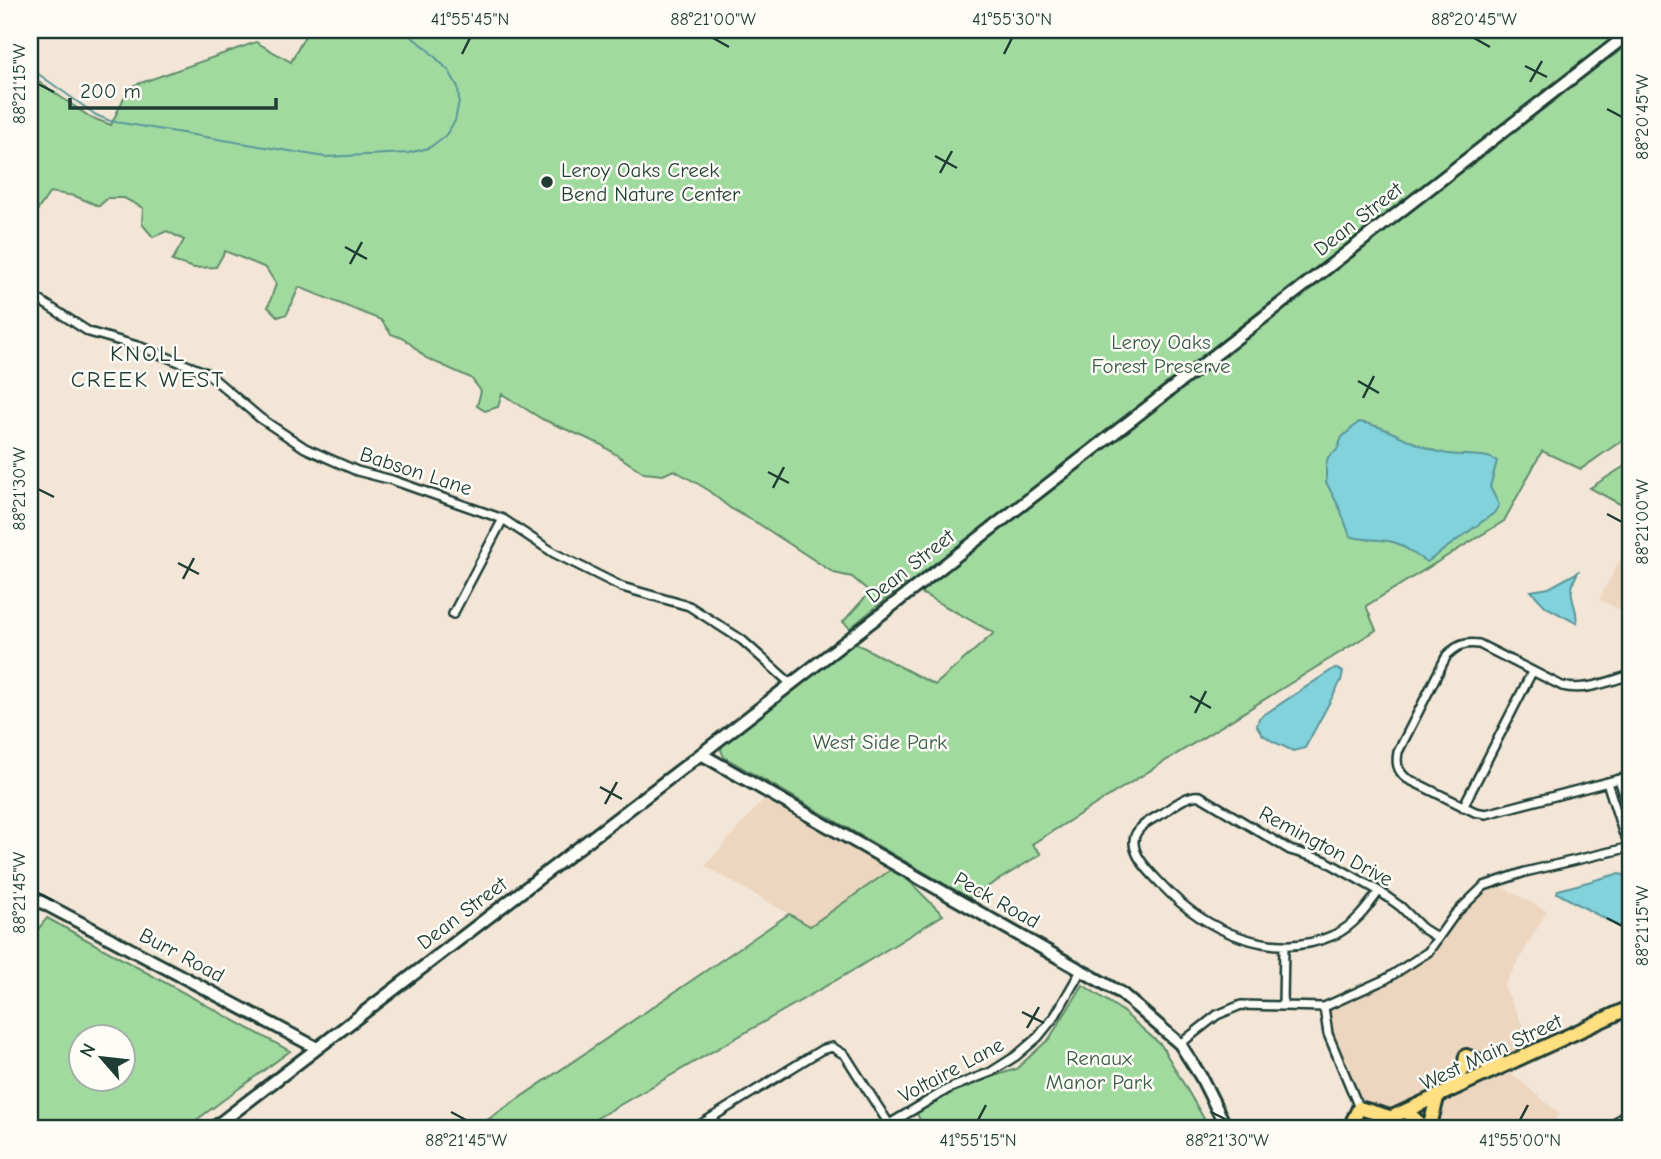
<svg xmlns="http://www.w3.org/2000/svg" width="1661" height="1159" font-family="'Comic Neue',sans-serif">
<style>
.built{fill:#ecd6c0}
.green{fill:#a1da9f;stroke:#608c6a;stroke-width:2;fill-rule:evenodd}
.water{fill:#82d2dc;stroke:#5a9699;stroke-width:2}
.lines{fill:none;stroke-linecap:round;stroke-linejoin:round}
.stream{stroke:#5a9699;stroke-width:2}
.street-casing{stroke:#1f3d34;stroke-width:12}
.secondary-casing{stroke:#1f3d34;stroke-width:16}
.primary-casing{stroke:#1f3d34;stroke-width:18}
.street{stroke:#fdfcf7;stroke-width:7}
.secondary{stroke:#fdfcf7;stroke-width:10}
.primary{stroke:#ffdf80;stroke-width:12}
.ticks{fill:none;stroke:#1f3d34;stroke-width:2.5}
.poi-dot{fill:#1f3d34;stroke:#fdfcf7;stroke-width:2.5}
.labels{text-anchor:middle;stroke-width:5;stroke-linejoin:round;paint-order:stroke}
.poi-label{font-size:21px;fill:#1f3d34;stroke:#fdfcf7;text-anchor:start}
.street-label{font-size:21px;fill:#1f3d34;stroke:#fdfcf7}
.park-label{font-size:21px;fill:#395c49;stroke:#fdfcf7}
.neighbourhood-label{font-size:23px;letter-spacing:2px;fill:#1f3d34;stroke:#fdfcf7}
.neatline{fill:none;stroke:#1f3d34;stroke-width:2.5}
.ticks-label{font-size:18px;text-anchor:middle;fill:#1f3d34}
</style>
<rect width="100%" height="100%" fill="#f3e6d7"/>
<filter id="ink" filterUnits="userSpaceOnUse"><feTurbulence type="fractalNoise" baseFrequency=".0143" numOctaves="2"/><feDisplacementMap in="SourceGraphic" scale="14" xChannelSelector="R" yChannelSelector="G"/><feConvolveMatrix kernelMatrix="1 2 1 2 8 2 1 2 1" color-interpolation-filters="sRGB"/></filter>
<g filter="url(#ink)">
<path class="built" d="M1631,539V616L1599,599Z
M768,794L895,867L810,926L705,866Z
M1497,884L1547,911L1504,986L1534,1049L1368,1125L1331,1034L1327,1008L1431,952L1457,916L1483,890Z
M1506,1069L1560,1114L1546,1129H1378Z"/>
<path class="green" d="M308,30H1624L1596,51L1610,58L1631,43V434L1581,469L1542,451L1504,521L1366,606L1376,630L1032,844L1041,854L969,898L724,757L721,750L724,742L855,643L935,685L994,633L905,584L850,628L843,622L870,592L852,577L834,573L759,524L730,508L705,488L674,470L663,475L644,473L600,444L542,419L502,394L498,407L485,411L477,406L481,391L471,378L426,358L405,339L391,334L381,320L299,287L287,314L278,317L268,307L276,284L266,268L225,251L216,267L194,268L172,261L184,240L167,231L153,237L142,224L143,208L124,198H108L99,206L75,196L50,192L33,217H30V76L90,117L111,125L129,87L256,42L291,62Z
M1631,462V510L1590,488Z
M895,867L943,915L852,971L578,1129H474L789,914L810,926Z
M47,918L290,1051L184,1129H30V939ZM80,1036H122V1078H80Z
M1083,985L1121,1010L1161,1045L1210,1129H925L916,1112L949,1091L1016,1069L1049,1039Z"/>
<path class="water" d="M1359,422C1389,426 1413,446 1443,453C1459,457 1483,452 1497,461L1490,487L1499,505L1494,513L1427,562C1415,556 1406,546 1393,542C1379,538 1363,541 1350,536L1340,509L1326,482V466L1328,457L1337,450L1342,437Z
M1578,572C1563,599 1580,605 1576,623L1546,607L1531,591L1549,588Z
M1335,668L1343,672L1341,681L1305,748L1293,751L1272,741L1262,734L1257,726L1259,718Z
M1617,874L1625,875L1631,883V933L1557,893L1558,890Z"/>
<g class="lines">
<path class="stream" d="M30,68L96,115L110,121L325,157L408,153L429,148L445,136L455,121L459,101L458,87L449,71L424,46L402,30"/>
<g class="street-casing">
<path id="street" d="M30,294L89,332L141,347L207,373L260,418L305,448L357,471L392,480L503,519L554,553L622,587L689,606L742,640L790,683
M453,614L503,519
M1631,675C1609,681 1586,692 1562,686L1479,644C1465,642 1458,645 1447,655L1398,752C1396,763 1397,770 1406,778L1475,812L1486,814L1631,776
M1619,779L1631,817
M1607,782L1623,832L1631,845
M1463,807L1532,672
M1379,891C1367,908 1354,926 1334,935C1273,962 1205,931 1162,885C1152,874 1133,857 1134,841C1134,828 1152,819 1163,813C1173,806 1188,794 1200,796L1290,850L1324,860L1379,891L1401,907L1422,928L1438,938
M1283,1004L1284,945
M1324,1007L1328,1034L1359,1108
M1180,1044L1217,1015L1241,1005L1324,1007L1386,979L1428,952L1455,914L1484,886L1525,872L1631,847
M693,1129L821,1050L832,1047L845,1055L889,1124
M881,1129L948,1089L991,1072L1016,1056L1038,1037L1055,1016L1082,969
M1610,1129L1631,1108"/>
</g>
<g class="secondary-casing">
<path id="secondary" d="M701,754L1121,993L1180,1044L1201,1077L1227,1129
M30,896L317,1048
M212,1129L701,754L1631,32"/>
</g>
<g class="primary-casing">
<path id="primary" d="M1450,1090L1464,1068L1466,1056L1486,1063L1503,1064
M1407,1112L1426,1129
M1349,1129L1359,1108L1393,1118
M1366,1129L1631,1007
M1429,1129L1437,1098"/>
</g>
<use href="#street" class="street"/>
<use href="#secondary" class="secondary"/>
<use href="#primary" class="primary"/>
</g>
</g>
<path class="ticks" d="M713,38L729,47M1474,38L1490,47M462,54L470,38M1004,54L1012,38M1525,66L1547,77M1530,82L1542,61M38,84L54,92M1607,109L1622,117M935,156L957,168M940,173L952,151M345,247L367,259M350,264L362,242M1358,381L1379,393M1363,398L1374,376M768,472L789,483M773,488L784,467M38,489L54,497M1607,514L1622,522M178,563L199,574M183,579L194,558M1190,696L1211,708M1195,713L1206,691M600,787L622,799M605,804L617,782M38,893L54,901M1607,918L1622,926M1022,1012L1044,1023M1027,1028L1039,1007M451,1112L466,1120M1211,1112L1227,1120M978,1120L986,1105M1520,1120L1528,1105"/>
<circle class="poi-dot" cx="547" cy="182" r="7"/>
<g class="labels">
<g class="poi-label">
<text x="561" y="177">Leroy Oaks Creek<tspan x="561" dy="24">Bend Nature Center</tspan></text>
</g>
<g class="street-label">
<text transform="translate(1358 219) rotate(-38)" y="7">Dean Street</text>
<text transform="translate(416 471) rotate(18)" y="7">Babson Lane</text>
<text transform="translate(910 566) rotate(-38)" y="7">Dean Street</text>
<text transform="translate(1326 846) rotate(28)" y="7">Remington Drive</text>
<text transform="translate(997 900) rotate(29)" y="7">Peck Road</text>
<text transform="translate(462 913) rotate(-37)" y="7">Dean Street</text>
<text transform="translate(182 955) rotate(28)" y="7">Burr Road</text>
<text transform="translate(1491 1052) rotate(-25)" y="7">West Main Street</text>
<text transform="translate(951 1070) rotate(-28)" y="7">Voltaire Lane</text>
</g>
<g class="park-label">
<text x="1161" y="349">Leroy Oaks<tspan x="1161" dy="24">Forest Preserve</tspan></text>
<text x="880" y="749">West Side Park</text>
<text x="1099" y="1065">Renaux<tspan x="1099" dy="24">Manor Park</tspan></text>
</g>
<g class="neighbourhood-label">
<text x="148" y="361">KNOLL<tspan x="148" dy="26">CREEK WEST</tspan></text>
</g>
</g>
<rect width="1661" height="1159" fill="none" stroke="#fdfcf7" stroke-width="77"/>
<g transform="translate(102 1058) rotate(298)"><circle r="33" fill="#fdfcf7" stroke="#a4b0a9" stroke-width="2"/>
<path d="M0-5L12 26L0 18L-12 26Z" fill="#1f3d34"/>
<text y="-10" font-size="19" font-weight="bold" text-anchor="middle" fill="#1f3d34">N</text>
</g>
<path d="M70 98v10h206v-10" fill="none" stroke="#1f3d34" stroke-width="3.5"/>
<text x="80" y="98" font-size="21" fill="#1f3d34" stroke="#fdfcf7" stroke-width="5" paint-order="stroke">200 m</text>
<rect x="38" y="38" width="1584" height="1082" class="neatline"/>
<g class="ticks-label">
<text x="470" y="25">41°55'45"N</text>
<text x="713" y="25">88°21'00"W</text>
<text x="1012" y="25">41°55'30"N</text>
<text x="1474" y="25">88°20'45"W</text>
<text transform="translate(19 84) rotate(-90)" y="6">88°21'15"W</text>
<text transform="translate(1642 117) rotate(-90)" y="6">88°20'45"W</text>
<text transform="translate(19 489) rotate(-90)" y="6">88°21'30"W</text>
<text transform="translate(1642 522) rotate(-90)" y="6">88°21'00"W</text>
<text transform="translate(19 893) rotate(-90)" y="6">88°21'45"W</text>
<text transform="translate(1642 926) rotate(-90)" y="6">88°21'15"W</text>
<text x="466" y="1146">88°21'45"W</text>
<text x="978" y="1146">41°55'15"N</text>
<text x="1227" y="1146">88°21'30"W</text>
<text x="1520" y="1146">41°55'00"N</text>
</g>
</svg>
